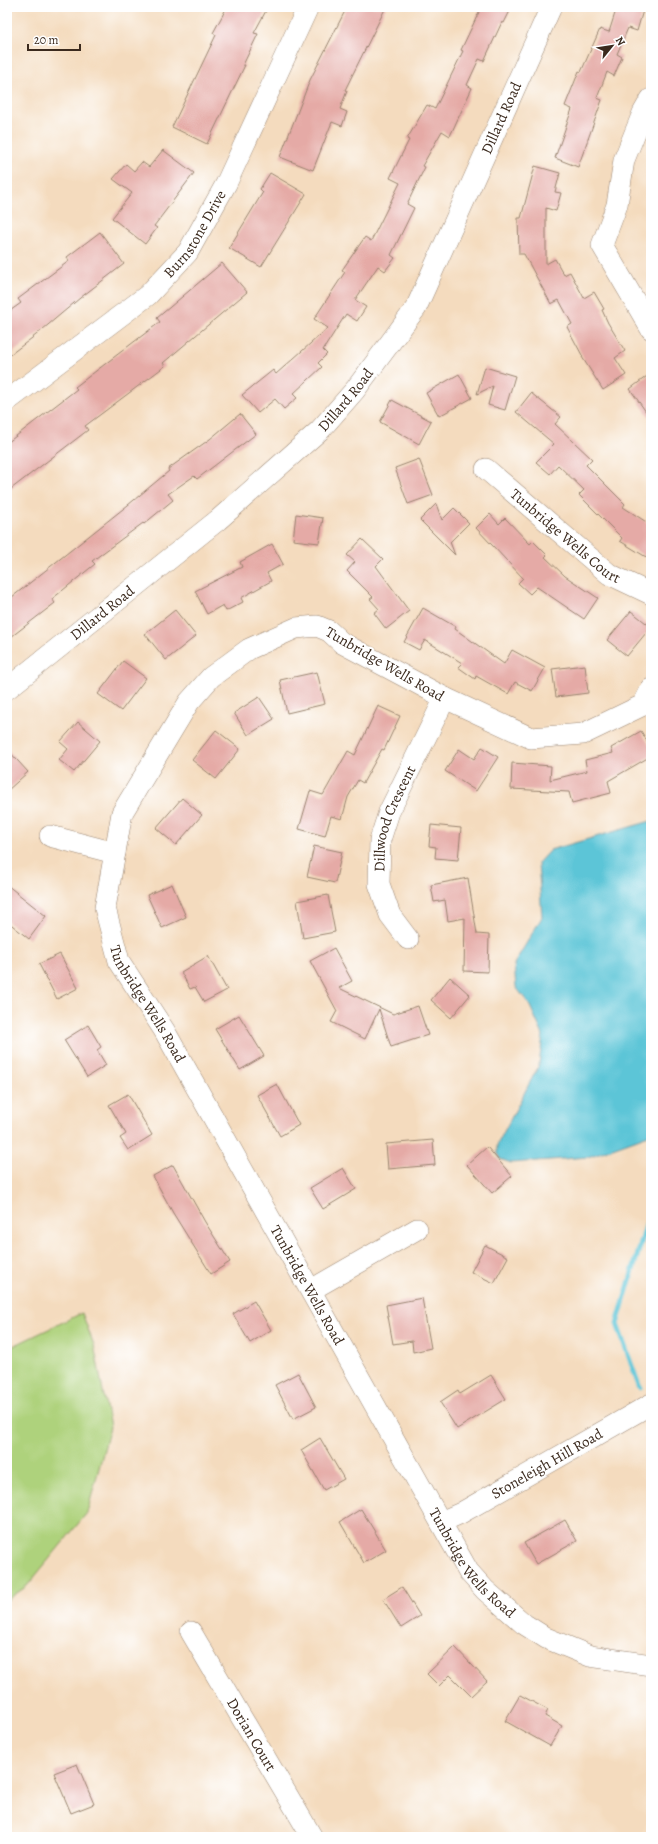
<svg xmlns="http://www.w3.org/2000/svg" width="658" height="1844" font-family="Alegreya,serif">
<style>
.green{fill:#aed27b;stroke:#747e4c}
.water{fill:#5bc5d7;stroke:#4b787a}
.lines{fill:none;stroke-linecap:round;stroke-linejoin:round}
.stream{stroke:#5bc5d7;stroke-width:5}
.building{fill:#e5aaa6}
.minor-casing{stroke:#98826e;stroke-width:22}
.minor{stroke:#fff;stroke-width:21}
.labels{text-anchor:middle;stroke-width:4;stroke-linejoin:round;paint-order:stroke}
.street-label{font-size:15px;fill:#3b2a1e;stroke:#fff}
</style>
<rect width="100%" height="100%" fill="#fff"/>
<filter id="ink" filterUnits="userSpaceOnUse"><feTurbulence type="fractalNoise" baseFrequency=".025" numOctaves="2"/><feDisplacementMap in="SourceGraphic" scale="8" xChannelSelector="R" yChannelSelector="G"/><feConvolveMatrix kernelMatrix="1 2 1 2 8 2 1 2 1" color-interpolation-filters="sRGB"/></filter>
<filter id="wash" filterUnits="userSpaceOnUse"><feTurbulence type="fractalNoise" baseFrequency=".012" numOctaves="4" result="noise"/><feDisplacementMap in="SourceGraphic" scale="16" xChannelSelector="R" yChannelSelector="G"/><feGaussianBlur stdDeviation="0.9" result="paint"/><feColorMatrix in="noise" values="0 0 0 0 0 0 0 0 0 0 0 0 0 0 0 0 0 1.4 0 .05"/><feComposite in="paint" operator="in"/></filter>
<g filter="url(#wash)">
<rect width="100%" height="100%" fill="#f4dbbe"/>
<path class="green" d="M82,1313L94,1345L110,1427L87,1513L27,1586L7,1600V1349Z"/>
<path class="water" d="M651,821V1134L588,1157L511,1163L500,1159L497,1153V1145L539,1065L543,1035L529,1004L516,987L514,964L542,917L538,863L550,850Z"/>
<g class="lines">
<path class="stream" d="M640,1388L617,1324L651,1209"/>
</g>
<g id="blocks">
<path class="building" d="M227,7H268L254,33L258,34L243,65H245L207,144L172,127L216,35L213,33Z
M347,7H386L345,90L347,91L340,109L347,112L342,126L332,122L313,170L280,157L310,80Z
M475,7H512L504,23L502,22L484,61L479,59L467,85L472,88L450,136L442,131L422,166L425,167L407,204L414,208L391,255L395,258L385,271L378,266L355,300L366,307L357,321L346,314L323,350L327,354L318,363L322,367L293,394L297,398L284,409L275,399L258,413L242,395L273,370L276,374L328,328L314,319L345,272L342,270L365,237L371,241L400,183L390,178L409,140L407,139L427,105L435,109L463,51L461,50L480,10Z
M617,7H644L637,31L628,28L617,54L622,57L614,76L607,72L597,98L602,100L578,167L555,158L572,109L565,106L579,71L581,72L600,29L609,32Z
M163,150L194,173L154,226L157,228L145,244L112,218L132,193L113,179L126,164L134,171L142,162L149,167Z
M535,166L560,173L555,192L561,193L556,211L546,208V264L555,259L564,275L570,272L584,298L594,292L604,309L602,310L608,323L625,351L615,358L626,375L603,390L582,357H583L567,327L572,324L559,300L551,304L524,254H519L518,218H521Z
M270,173L306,194L261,267L229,248L263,192L260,189Z
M100,232L124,264L80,298L36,335L7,357V313L21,303L18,299L69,261L67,257Z
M222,263L247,292L163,363L165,366L85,426L88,430L7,492V443L77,389L75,387L160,322L157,318Z
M485,367L515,376L505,410L488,405L493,386L477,394Z
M651,373V419L630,389Z
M459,374L472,398L439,416L426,393Z
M531,393L561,417L555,424L592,459L586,465L625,504L623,507L651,525V560L620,541L622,538L579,495L584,490L558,465L550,474L536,462L554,444L516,412Z
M392,400L431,421L419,444L380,422Z
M240,414L256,434L197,479L194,476L168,494L173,500L144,524L143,523L92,561L95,564L52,599L55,603L7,640V601L128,505L169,471L168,469L210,439Z
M419,459L433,495L408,504L395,468Z
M436,504L442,520L454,508L469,523L450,542L455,555L420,520Z
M296,514L323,518L319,543L293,540Z
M490,514L499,524L505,518L530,544L533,541L547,555L545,557L565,576L598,598L584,619L537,587L530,594L518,583L523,578L476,528Z
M362,539L383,559L376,566L409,611L386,629L374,613L379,609L370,599L373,597L347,571L355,562L347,555Z
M272,544L283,564L267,573L271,581L241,598L243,602L226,611L223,605L207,614L195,591L242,567L240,562Z
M423,608L456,627L455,629L504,664L512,650L545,668L532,691L515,682L508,694L476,676L475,679L458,667L462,663L425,640L419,650L404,642Z
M175,610L196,636L166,660L145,634Z
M631,611L651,627L627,656L607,640Z
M123,661L146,678L121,711L98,694Z
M585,665L588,693L556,697L552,669Z
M317,672L325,704L287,713L280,680Z
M259,697L274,719L248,735L234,713Z
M378,706L400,716L384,750L382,749L363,783L358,780L348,797L342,819L331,816L325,836L299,829L310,791L323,795L348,751L355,755Z
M78,722L100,741L74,772L59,760L68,749L60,742Z
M216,730L240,749L216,779L192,760Z
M641,731L651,748V756L608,781L611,793L572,803L569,792L511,789L512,763L551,766L550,780L587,771L585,760L613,753L611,748Z
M482,747L498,757L476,791L445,771L459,749L474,759Z
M7,749L28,772L7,791Z
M182,798L202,815L176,845L156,828Z
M431,825L461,828L458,860L435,858L436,847L429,846Z
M314,846L342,852L335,883L307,877Z
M468,878L477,934L489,935L488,972L464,971L465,918L448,921L445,900L434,902L431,885Z
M172,884L186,917L162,928L147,895Z
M7,885L46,916L29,939L7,921Z
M328,895L335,932L303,938L297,901Z
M334,948L352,981L339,988L393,1014L418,1006L428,1035L391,1047L379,1009L365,1039L331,1022L337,1011L310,961Z
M60,954L78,988L57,999L39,964Z
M208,956L227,990L204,1002L195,987L190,989L181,972Z
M450,977L470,995L451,1018L431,1000Z
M239,1015L264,1056L240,1070L215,1029Z
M88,1025L101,1047L97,1050L106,1065L87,1077L64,1040Z
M277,1084L299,1125L280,1136L257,1095Z
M128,1094L152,1135L128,1150L120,1138L126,1134L109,1105Z
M433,1140L435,1165L388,1169L386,1144Z
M487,1147L512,1176L492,1193L467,1165Z
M173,1165L205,1222L230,1262L211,1274L173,1213L153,1176Z
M343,1168L356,1189L323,1209L310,1188Z
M485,1245L508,1257L494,1283L471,1272Z
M422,1298L431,1348L413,1352L412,1341L393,1344L386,1305Z
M254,1301L271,1330L250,1343L233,1314Z
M298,1373L316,1407L293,1419L275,1385Z
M491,1375L506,1399L457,1429L440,1402L458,1390L460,1394Z
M320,1438L344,1479L324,1490L301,1450Z
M361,1509L386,1550L364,1563L340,1522Z
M565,1520L577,1541L536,1564L524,1543Z
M402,1587L420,1616L401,1628L383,1599Z
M455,1647L487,1681L471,1696L450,1675L439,1686L427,1674Z
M520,1695L548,1710L545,1716L562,1726L550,1746L505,1721Z
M77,1764L94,1804L71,1813L54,1773Z"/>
</g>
</g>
<g filter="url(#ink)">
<use href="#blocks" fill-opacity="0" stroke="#98826e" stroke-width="1"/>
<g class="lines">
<g class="minor-casing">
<g id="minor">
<path d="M651,99L643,113L624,160L617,205L602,245L651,329"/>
<path id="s1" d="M7,401L148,295L188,252L226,184L308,7"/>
<path id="s2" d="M486,469L609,574L651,594"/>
<path id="s3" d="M7,689L218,520L320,430L355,390L416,308L551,7"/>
<path id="s4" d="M651,689L643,705L583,734L531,738L445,698L342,643L329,631L317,626L296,628L249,649L211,677L189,702L122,813L105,908L119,961L164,1030L468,1571L485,1590L524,1624L546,1638L590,1656L651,1665"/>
<path d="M50,836L115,853"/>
<path id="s5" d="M408,939L390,915L379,884L380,840L389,812L445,698"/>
<path d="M311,1290L417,1229"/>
<path id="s6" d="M441,1522L461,1513L651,1404"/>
<path id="s7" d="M191,1632L312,1837"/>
</g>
</g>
<use href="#minor" class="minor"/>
</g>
</g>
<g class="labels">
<g class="street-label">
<text dy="5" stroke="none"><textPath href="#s3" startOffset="770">Dillard Road</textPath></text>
<text dy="5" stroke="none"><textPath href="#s1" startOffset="254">Burnstone Drive</textPath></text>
<text dy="5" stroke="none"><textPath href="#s3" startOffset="446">Dillard Road</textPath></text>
<text dy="5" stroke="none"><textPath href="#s2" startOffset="104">Tunbridge Wells Court</textPath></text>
<text dy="5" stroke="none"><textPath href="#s3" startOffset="122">Dillard Road</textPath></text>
<text transform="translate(385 664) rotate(30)" y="5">Tunbridge Wells Road</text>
<text dy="5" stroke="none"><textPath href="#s5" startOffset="131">Dillwood Crescent</textPath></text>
<text dy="5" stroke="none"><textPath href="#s4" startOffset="864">Tunbridge Wells Road</textPath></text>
<text dy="5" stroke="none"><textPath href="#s4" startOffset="1188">Tunbridge Wells Road</textPath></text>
<text dy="5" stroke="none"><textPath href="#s6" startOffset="121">Stoneleigh Hill Road</textPath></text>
<text dy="5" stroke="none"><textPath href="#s4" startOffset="1512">Tunbridge Wells Road</textPath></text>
<text dy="5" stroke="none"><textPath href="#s7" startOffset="119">Dorian Court</textPath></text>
</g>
</g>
<rect width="658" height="1844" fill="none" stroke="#fff" stroke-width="24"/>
<g transform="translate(612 46) rotate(60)" stroke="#ffffff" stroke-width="3" paint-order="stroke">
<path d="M0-3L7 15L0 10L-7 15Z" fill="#3b2a1e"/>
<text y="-6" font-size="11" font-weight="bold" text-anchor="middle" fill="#3b2a1e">N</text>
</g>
<path d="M28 44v6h52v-6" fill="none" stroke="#3b2a1e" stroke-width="2"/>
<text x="34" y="44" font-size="12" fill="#3b2a1e" stroke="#ffffff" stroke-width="3" paint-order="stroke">20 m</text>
</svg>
